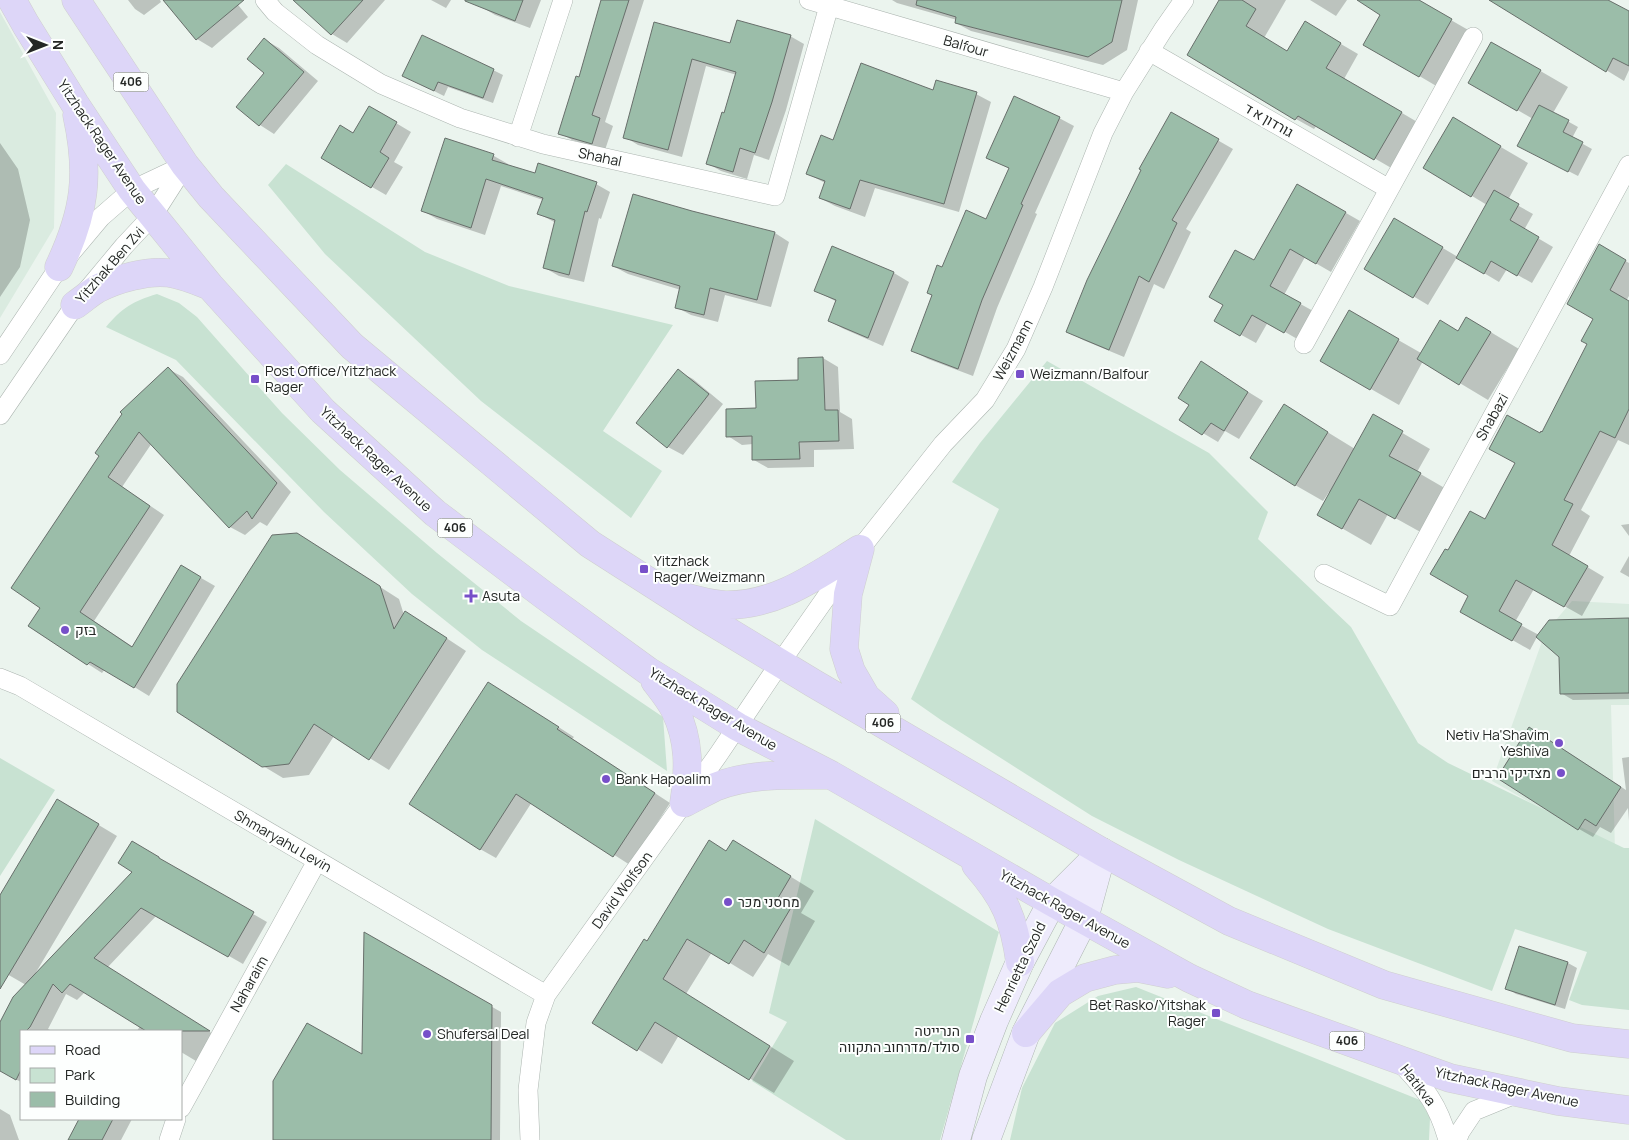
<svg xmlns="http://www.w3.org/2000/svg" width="1629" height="1140" font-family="Manrope,Heebo,sans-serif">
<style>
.built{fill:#daebe0}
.green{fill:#c8e2d2}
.shadow{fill:#0003}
.building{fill:#9bbda9;stroke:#686f6b}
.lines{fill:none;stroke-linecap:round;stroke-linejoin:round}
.street-casing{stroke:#acb5b0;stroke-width:20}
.secondary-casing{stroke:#acb5b0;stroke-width:29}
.primary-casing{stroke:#cfcfcf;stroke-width:29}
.street{stroke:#fff;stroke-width:19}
.secondary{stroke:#eeebfc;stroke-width:28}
.primary{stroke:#ddd6f8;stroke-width:28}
.poi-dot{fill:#774fc9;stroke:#fdfffe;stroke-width:2}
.labels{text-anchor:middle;stroke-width:4;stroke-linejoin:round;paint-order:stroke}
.shield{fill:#fdfffe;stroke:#656866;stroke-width:1}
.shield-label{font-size:12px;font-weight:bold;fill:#242725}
.street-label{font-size:14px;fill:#242725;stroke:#fdfffe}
.poi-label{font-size:14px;fill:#242725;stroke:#fdfffe;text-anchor:start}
</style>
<rect width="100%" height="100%" fill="#ebf4ee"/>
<path class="built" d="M0,12L56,113L54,228L0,318Z
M1572,601L1629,604V705H1611L1615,850L1492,781L1545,633Z"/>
<path class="green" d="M286,164L425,252L509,286L673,325L603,431L662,471L631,518L481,401L325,254L268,185Z
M157,294L179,303L197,317L282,413L340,470L437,553L521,621L663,717L667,771L482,650L412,594L324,512L176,360L106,327C122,308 133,301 157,294Z
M1047,361L1209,453L1268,512L1258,539L1351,627L1418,743L1448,763L1624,848H1629V1010L1582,1005L1569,1000L1587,952L1515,929L1492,991L1328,929L1179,860L1092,816L941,720L911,699L999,509L952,482L980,443Z
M0,758L55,790L0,876Z
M815,819L999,932L940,1140H846L752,1081L787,1022L769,1013Z
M1136,987L1420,1100L1430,1118L1429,1140H1010L1022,1088L1055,1023L1098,996Z"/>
<path class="shadow" d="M128,0H160L161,2L144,15L135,9Z
M164,0H234L248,17L212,48L197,39Z
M303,0H385L347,43L332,34L299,4Z
M431,0H451L446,8Z
M483,0H541L530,28L495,15L480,6Z
M602,0H644L605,122L613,126L605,150L572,140L560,133L580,78Z
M892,0H1138L1127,50L1103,65L971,31L956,23L957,20L897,3Z
M1221,0H1286L1264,38L1288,52L1305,23L1358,54L1344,79L1419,123L1393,169L1317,125L1314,129L1296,119Z
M1310,0H1347L1336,16Z
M1360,0H1416L1470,31L1438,87L1365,44L1381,15Z
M1508,0H1605L1629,12V70L1624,81L1503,7Z
M655,24L731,45L790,36L804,44L786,110L769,160L754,155L747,179L721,171L707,163L725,115L737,75L706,66L682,157L638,145L625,137Z
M265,40L279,48L318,81L274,134L260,125L237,107L265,73Z
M1492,43L1568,87L1553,113L1578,127L1572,138L1592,149L1578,176L1529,151L1533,119L1470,82Z
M493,70L503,75L493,103L448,87L444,96L414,81Z
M976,94L991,102L959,212L875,188L865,217L835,206L820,198L825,183L808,174L834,141Z
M369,107L411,132L394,162L403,167L386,195L322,158L354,134Z
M1172,114L1233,149L1186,229L1191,232L1164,289L1154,284L1124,357L1083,340L1068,332Z
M1059,118L1074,126L1035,213L1037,214L997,308L973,376L928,359L913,351L943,268L987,221L1010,169L988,157Z
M1453,119L1528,163L1508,200L1533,214L1524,230L1553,247L1532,283L1507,269L1499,282L1457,257L1428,305L1366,268L1395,220L1458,257L1487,205L1424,167Z
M445,140L494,156L508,164L507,166L536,175L596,184L610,192L601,219L599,218L584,282L559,276L545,268L556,223L539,214L543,200L501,186L485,235L437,219L423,211Z
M0,143L18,169L30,220L20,267L0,297Z
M1297,185L1360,221L1331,272L1305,257L1284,295L1315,312L1299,340L1268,322L1256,343L1216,321L1254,262Z
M692,212L775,233L789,242L771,307L725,295L718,322L691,315L676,307L681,290L628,274L613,266Z
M1599,246L1629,263V296L1626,301L1629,302V445L1618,440L1581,510L1590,516L1569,556L1604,577L1582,616L1534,589L1515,622L1539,635L1629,619V699L1573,700L1561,693V656L1537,637L1530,650L1461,611L1470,596L1448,552L1486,521L1541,434H1543L1588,344L1595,318Z
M833,248L894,273L909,282L883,346L844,329L829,321L837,302L815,290Z
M1349,312L1421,353L1459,332L1467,318L1519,349L1488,400L1423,361L1399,405L1322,361Z
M823,358L838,367L840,412L852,419L854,449L814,450V467L768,468L754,460L753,444L742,445L728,436L799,381V359Z
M168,369L183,377L291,492L267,526L260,522L245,535L230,527L152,443L122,487L164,515L94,621L133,647L182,567L215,586L149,696L105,669L102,673L88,664L42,607L13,588Z
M678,371L693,379L723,404L683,455L668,447Z
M1216,372L1263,401L1239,439L1225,431L1218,442L1181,420Z
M1285,406L1355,449L1373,416L1430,449L1417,472L1448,490L1424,534L1388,514L1371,545L1319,515L1331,493L1329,492L1323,501L1295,485Z
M1629,524V536L1621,525Z
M297,534L399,599L404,615L425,624L466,651L389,770L334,736L309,775L283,778L263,766Z
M1629,556V577L1620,572Z
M504,692L574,737L572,739L670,803L630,865L532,802L496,858L480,849Z
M1544,737L1626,790L1622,758L1629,757V821L1628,808L1611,833L1600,827L1593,837L1579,829Z
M77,812L117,836L35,974L172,868L267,922L243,964L157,915L107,968L213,1034L196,1061L181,1052V1031H137L140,1026L85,992L77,1000L66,994L48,1029L52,1031H21V1082L0,1071V1024L26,985L0,970V897Z
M727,852L757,856L814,891L801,913L815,921L789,966L768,954L753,977L712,952L686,994L794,1061L774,1093L679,1035L662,1064L594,1022L648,943Z
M365,934L501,1012L500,1140H274L363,1056Z
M1568,963L1577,968L1565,1009L1516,994L1507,988Z
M0,1109L10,1115L19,1140H0Z
M81,1119H132L121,1140H69Z"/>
<path class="building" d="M163,0H244L196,40Z
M293,0H363L331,35Z
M465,0H523L515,21L465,1Z
M601,0H629L592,115L600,118L592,144L558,134L576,76L579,77Z
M917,0H1122L1112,42L1088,57L955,23L956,17L916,5Z
M1219,0H1242L1256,9L1246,26L1287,51L1305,21L1341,43L1326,68L1402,112L1374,160L1298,116L1295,120L1187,55Z
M1357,0H1419L1452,19L1419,77L1363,45L1380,15Z
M1489,0H1608L1629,11V66L1613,58L1606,72Z
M737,20L791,35L772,102L755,153L740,148L733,172L706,164L722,112L724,113L736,72L692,59L668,150L623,138L654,22L730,43Z
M422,35L494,69L483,98L438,82L434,91L402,76Z
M264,38L304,72L259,126L236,107L264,73L247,59Z
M1491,42L1541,70L1517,111L1468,83Z
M861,63L933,90L936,80L977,92L944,204L860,180L850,209L819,198L825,181L806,174L821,135L833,140Z
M1014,96L1060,117L1021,204L1023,205L982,300L958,369L911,351L932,295L927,293L937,265L942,267L966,210L986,219L1009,168L986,158Z
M1539,105L1569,120L1563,132L1583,142L1568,172L1517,146Z
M369,106L397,122L380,152L389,158L371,188L321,158L340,125L353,133Z
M1171,112L1219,139L1172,220L1177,223L1149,282L1139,276L1109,350L1066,332L1087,280L1141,170L1139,169Z
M1453,117L1501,146L1471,197L1423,168Z
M445,138L494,154L492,160L535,173L538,163L597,182L587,212L585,211L569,275L543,268L555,220L537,214L543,198L486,179L471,228L421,211Z
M1297,184L1346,212L1316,264L1290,249L1270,286L1301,303L1284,333L1252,315L1240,336L1214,321L1223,305L1209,297L1235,250L1254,260Z
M1494,190L1519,204L1510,220L1539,237L1517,276L1491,261L1484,274L1456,258Z
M633,194L692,211L775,232L757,300L710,288L704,315L675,308L680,286L612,266Z
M1394,218L1443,247L1413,298L1364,269Z
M1599,244L1626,260L1610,290L1629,301V409L1615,438L1600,431L1564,500L1573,504L1552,545L1588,566L1564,607L1516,580L1499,611L1522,624L1512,641L1460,612L1468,596L1430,574L1445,549L1448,550L1470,511L1485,519L1515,463L1489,449L1507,415L1540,433L1541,431L1542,432L1587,344L1581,341L1593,319L1567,304Z
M832,246L894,272L868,338L828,321L836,300L814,291Z
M1349,310L1399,339L1370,390L1320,361Z
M1466,317L1491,332L1459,385L1417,359L1440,320L1458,331Z
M823,357L825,410H838L839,441L799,442L800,459L752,460V436L726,437V409L756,408L755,381L798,380V358Z
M1201,361L1248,392L1224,431L1211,423L1202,435L1179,420L1189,405L1178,398Z
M168,367L277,483L252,519L247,511L229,528L139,432L108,477L150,506L80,612L132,647L181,565L201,577L134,688L90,662L87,665L28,626L40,608L11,588L99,456L95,453L122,414L120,412Z
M678,369L709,394L667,448L636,423Z
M1284,404L1328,432L1295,486L1250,458Z
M1373,414L1403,431L1389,456L1421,473L1395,519L1359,499L1342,529L1317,515Z
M297,533L380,586L394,629L405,611L447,638L369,760L314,724L289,764L262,767L177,712V684L272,535Z
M1629,618V693L1560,694L1559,657L1536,637L1549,620Z
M488,682L559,727L557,729L655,793L613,857L516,794L480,850L409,804Z
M1529,727L1621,787L1596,826L1585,819L1578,830L1497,778Z
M57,799L99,824L0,989V895Z
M709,840L726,851L733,840L791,876L778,898L792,906L764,953L744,940L729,964L687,939L663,979L770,1046L749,1080L655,1022L637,1051L592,1023L644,939L647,941Z
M132,841L159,857V858L254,912L228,957L141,908L94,958L210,1031H146L70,984L62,993L53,984L30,1027L26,1031H21V1070L16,1080L0,1071V1022L13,997L132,872L118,863Z
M364,932L492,1005L491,1140H273V1081L307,1023L362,1054Z
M1519,946L1568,962L1555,1005L1505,989Z
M79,1119H113L102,1140H68Z"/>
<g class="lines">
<g class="street-casing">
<path id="street" d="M265,0L275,12L317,45L381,84L460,118L543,144L775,196L829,6
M809,0L1124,92
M1149,51L1389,189
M518,137L563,0
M1304,344L1473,37
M0,355L59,267L101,217L132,190L185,165
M0,415L75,305L124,246L153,215L185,165
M1324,574L1390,606L1629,165
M0,678L20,686L546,995
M1401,1063C1426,1090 1438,1104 1448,1140
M181,1108L317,861
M169,1140L176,1119
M530,1140L528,1090L536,1023L546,995L718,755L780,663L860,549L943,444L985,400L1016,349L1043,287L1103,133L1124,92L1163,30L1184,0
M1457,1140L1460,1132L1474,1111L1518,1093"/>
</g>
<g class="secondary-casing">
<path id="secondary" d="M956,1140L973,1076L994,1021L1020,962L1052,902L1102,852
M986,1140L1026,1033L1084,919L1102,853"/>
</g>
<g class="primary-casing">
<path id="primary" d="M12,0L26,25L75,104L132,190L210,286L323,411L435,513L545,596L648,671L738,727L831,775L1052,902L1189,978L1247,1005L1450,1078L1558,1101L1629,1110
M76,0L185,165L211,197L352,346L590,544L701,615L813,683L1102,852L1229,921L1384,985L1572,1038L1629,1044
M59,267C85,212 90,175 77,115
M75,305C82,300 89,294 97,289C116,279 148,270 169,273C183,275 197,281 210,286
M860,549L848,594L844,649L851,671L866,697L885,714
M684,597C697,600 712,605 726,605C777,606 819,574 860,549
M655,681C662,690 670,700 675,710C690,741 689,770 684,803
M684,803C694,798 705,792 715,787C750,773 788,775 824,775
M976,865C1005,898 1014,919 1020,962
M1026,1033L1060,993L1085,978L1115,970L1138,968L1168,974"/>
</g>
<use href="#street" class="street"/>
<use href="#secondary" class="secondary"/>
<use href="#primary" class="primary"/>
</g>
<g class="poi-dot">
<rect x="1015" y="369" width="10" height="10" rx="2.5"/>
<rect x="250" y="374" width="10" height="10" rx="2.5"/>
<rect x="639" y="564" width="10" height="10" rx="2.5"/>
<path d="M468.5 588.5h5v5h5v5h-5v5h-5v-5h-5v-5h5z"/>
<circle cx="65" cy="630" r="5"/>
<circle cx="1559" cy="743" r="5"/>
<circle cx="1561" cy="773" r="5"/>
<circle cx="606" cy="779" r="5"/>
<circle cx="728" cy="902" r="5"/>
<rect x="1211" y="1008" width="10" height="10" rx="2.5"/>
<circle cx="427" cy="1034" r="5"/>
<rect x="965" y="1034" width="10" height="10" rx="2.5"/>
</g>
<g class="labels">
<g class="shield">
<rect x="113.5" y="72.5" width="35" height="19" rx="4"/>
<rect x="437.5" y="518.5" width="35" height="19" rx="4"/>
<rect x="865.5" y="713.5" width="35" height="19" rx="4"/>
<rect x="1329.5" y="1031.5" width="35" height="19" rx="4"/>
</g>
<g class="shield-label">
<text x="131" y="86">406</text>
<text x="455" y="532">406</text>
<text x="883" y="727">406</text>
<text x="1347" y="1045">406</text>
</g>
<g class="street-label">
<text transform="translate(966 46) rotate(16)" y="5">Balfour</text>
<text transform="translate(1269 120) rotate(30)" y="5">גורדון א ד</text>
<text transform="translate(102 142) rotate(56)" y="5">Yitzhack Rager Avenue</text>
<text transform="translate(600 157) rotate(12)" y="5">Shahal</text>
<text transform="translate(110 265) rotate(-49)" y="5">Yitzhak Ben Zvi</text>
<text transform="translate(1013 350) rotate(-62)" y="5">Weizmann</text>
<text transform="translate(1492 417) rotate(-61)" y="5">Shabazi</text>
<text transform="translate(376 459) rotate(43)" y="5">Yitzhack Rager Avenue</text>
<text transform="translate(713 709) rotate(31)" y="5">Yitzhack Rager Avenue</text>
<text transform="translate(283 841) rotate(30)" y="5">Shmaryahu Levin</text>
<text transform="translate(622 890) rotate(-54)" y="5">David Wolfson</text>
<text transform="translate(1065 909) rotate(29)" y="5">Yitzhack Rager Avenue</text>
<text transform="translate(1020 967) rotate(-64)" y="5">Henrietta Szold</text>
<text transform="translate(249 984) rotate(-61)" y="5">Naharaim</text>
<text transform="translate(1418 1085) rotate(52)" y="5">Hatikva</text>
<text transform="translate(1507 1087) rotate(12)" y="5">Yitzhack Rager Avenue</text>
</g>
<g class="poi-label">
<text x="265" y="376">Post Office/Yitzhack<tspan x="265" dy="16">Rager</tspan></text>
<text x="1030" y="379">Weizmann/Balfour</text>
<text x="654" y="566">Yitzhack<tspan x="654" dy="16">Rager/Weizmann</tspan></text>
<text x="482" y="601">Asuta</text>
<text x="75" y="635">בזק</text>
<text x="1549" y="740" text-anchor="end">Netiv Ha'Shavim<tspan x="1549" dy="16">Yeshiva</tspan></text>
<text x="1551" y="778" text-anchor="end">מצדיקי הרבים</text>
<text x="616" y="784">Bank Hapoalim</text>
<text x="738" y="907">מחסני מכר</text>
<text x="1206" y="1010" text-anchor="end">Bet Rasko/Yitshak<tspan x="1206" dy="16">Rager</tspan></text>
<text x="960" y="1036" text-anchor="end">הנרייטה<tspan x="960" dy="16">סולד/מדרחוב התקווה</tspan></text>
<text x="437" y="1039">Shufersal Deal</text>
</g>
</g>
<rect x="20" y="1030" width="162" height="90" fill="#fdfffe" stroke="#a6a9a7"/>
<rect x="30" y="1046" width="25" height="8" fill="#ddd6f8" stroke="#a6a9a7"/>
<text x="65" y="1055" font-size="15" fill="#242725">Road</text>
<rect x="30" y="1068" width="25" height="15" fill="#c8e2d2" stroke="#a6a9a7"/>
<text x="65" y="1080" font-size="15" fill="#242725">Park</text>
<rect x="30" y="1092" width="25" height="15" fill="#9bbda9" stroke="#a6a9a7"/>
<text x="65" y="1105" font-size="15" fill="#242725">Building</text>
<g transform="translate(45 45) rotate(90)" stroke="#fdfffe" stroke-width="4" paint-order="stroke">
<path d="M0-4L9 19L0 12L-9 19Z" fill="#242725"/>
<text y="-8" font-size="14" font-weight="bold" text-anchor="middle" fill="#242725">N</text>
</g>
</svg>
